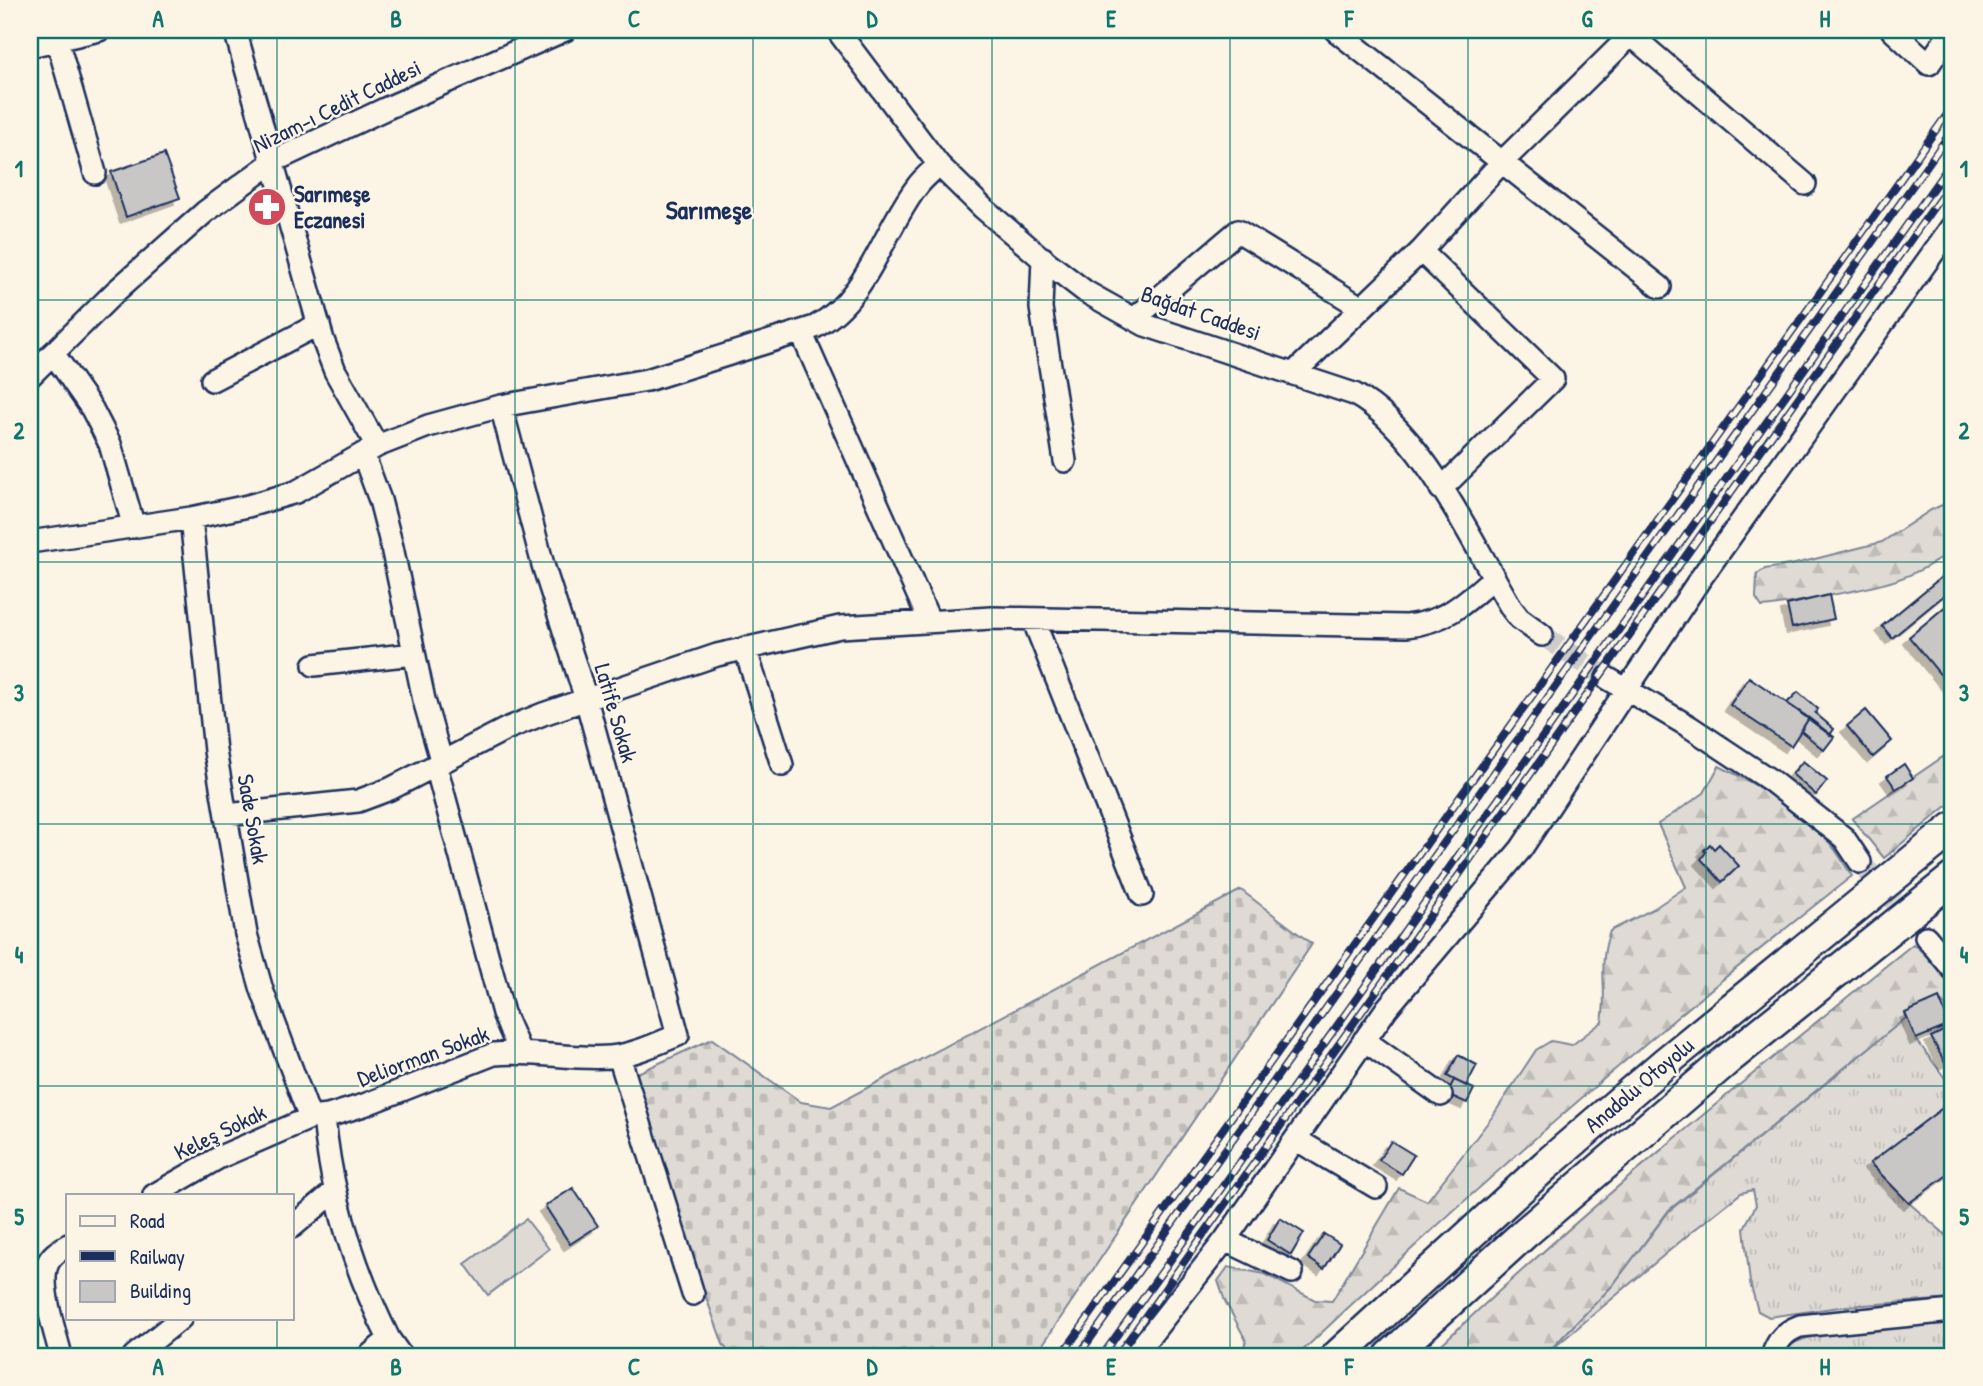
<svg xmlns="http://www.w3.org/2000/svg" width="1983" height="1386" font-family="'Patrick Hand',sans-serif">
<style>
.grass{fill:url(#grass-tufts);stroke:#7d8599;stroke-width:2}
.forest{fill:url(#forest-firs);stroke:#7d8599;stroke-width:2}
.cemetery{fill:url(#cemetery-stones);stroke:#7d8599;stroke-width:2}
.garden{fill:#dfdbd4;stroke:#7d8599;stroke-width:2}
.building{fill:#c8c7c6;stroke:#1b2f5e;stroke-width:2;filter:url(#shadow)}
.lines{fill:none;stroke-linecap:round;stroke-linejoin:round}
.minor-tunnel{stroke:#cfcdca;stroke-width:21;stroke-dasharray:21 10;stroke-linecap:butt}
.minor-casing{stroke:#1b2f5e;stroke-width:26}
.highway-casing{stroke:#1b2f5e;stroke-width:35}
.minor{stroke:#fcf5e5;stroke-width:21}
.highway{stroke:#fcf5e5;stroke-width:30}
.rail-casing{stroke:#1b2f5e;stroke-width:8}
.rail{stroke:#fcf5e5;stroke-width:5;stroke-dasharray:16;stroke-linecap:butt}
.grid{fill:none;stroke:#0f766e;stroke-width:2;stroke-opacity:0.55}
.labels{text-anchor:middle;stroke-width:5;stroke-linejoin:round;paint-order:stroke}
.street-label{font-size:23px;fill:#1b2f5e;stroke:#fcf5e5}
.poi-label{font-size:23px;font-weight:bold;fill:#1b2f5e;stroke:#fcf5e5;text-anchor:start}
.quarter-label{font-size:26px;font-weight:bold;fill:#1b2f5e;stroke:#fcf5e5}
.neatline{fill:none;stroke:#0f766e;stroke-width:2.5}
.grid-label{font-size:23px;text-anchor:middle;font-weight:bold;fill:#0f766e}
</style>
<defs>
<pattern id="grass-tufts" width="24" height="20" patternUnits="userSpaceOnUse" patternTransform="scale(1.75)"><rect width="24" height="20" fill="#dfdbd4"/><path d="M3 7l-1-3M5 7V3M7 7l1-3M15 17l-1-3M17 17v-4M19 17l1-3" fill="none" stroke="#bfbcb8"/></pattern>
<pattern id="forest-firs" width="22" height="20" patternUnits="userSpaceOnUse" patternTransform="scale(1.75)"><rect width="22" height="20" fill="#dfdbd4"/><path d="M5 1l3.5 6h-7zM16 11l3.5 6h-7z" fill="#bfbcb8"/></pattern>
<pattern id="cemetery-stones" width="16" height="16" patternUnits="userSpaceOnUse" patternTransform="scale(1.75)"><rect width="16" height="16" fill="#dfdbd4"/><path d="M2 7V4a2 2 0 0 1 4 0v3zM10 15v-3a2 2 0 0 1 4 0v3z" fill="#bfbcb8"/></pattern>
<filter id="shadow"><feDropShadow dx="-6" dy="6" stdDeviation="0" flood-color="#0004"/></filter>
</defs>
<rect width="100%" height="100%" fill="#fcf5e5"/>
<filter id="ink" filterUnits="userSpaceOnUse"><feTurbulence type="fractalNoise" baseFrequency=".0143" numOctaves="2"/><feDisplacementMap in="SourceGraphic" scale="14" xChannelSelector="R" yChannelSelector="G"/><feConvolveMatrix kernelMatrix="1 2 1 2 8 2 1 2 1" color-interpolation-filters="sRGB"/></filter>
<g filter="url(#ink)">
<path class="grass" d="M1907,1017L1916,1039L1953,1089V1100L1870,1163L1909,1203L1953,1241V1299L1847,1306L1769,1317L1758,1311L1750,1283L1744,1228L1756,1205L1753,1190L1741,1193L1694,1230L1544,1356L1612,1286L1669,1211Z
M1953,1322V1356H1783C1785,1353 1786,1350 1789,1347C1809,1327 1921,1324 1953,1322Z"/>
<path class="forest" d="M1953,500V550C1912,580 1880,586 1832,595C1809,599 1786,605 1762,607L1756,598L1757,574L1765,569L1795,564L1882,542L1931,510Z
M1953,750V801L1884,858L1852,819Z
M1719,766C1758,784 1796,810 1827,840C1837,850 1844,864 1852,876C1659,1027 1474,1187 1297,1356H1241L1246,1340L1225,1301L1218,1281L1228,1267L1265,1274L1315,1300L1332,1301L1399,1188L1427,1201L1492,1117L1536,1050L1551,1041L1572,1045L1602,1022C1608,987 1597,967 1610,931L1653,909L1686,887L1658,824L1704,793Z
M1913,944L1953,979V1014L1939,999L1907,1017L1669,1210L1612,1286L1544,1356H1429C1583,1210 1748,1077 1913,944Z"/>
<path class="cemetery" d="M1241,890L1312,944L1035,1356H731L723,1344L681,1228L633,1075L712,1039L801,1102L831,1107Z"/>
<path class="garden" d="M526,1219L549,1249L488,1295L465,1264Z"/>
<path class="building" d="M164,154L180,198L126,217L111,172Z
M1945,574L1953,584V588L1892,638L1882,626Z
M1829,595L1834,619L1792,628L1787,605Z
M1953,600V690L1909,637Z
M1749,677L1809,718L1791,746L1730,705Z
M1798,692L1818,709L1815,713L1834,729L1830,735L1787,703Z
M1866,710L1892,741L1873,757L1847,726Z
M1809,718L1834,737L1824,750L1801,731Z
M1803,761L1827,781L1816,795L1792,774Z
M1904,764L1913,778L1896,789L1887,776Z
M1710,844L1714,849L1719,844L1739,866L1722,882L1701,859L1706,852L1704,850Z
M1939,998L1950,1025L1916,1039L1905,1013Z
M1953,1026V1059L1945,1063L1931,1037Z
M1458,1055L1477,1065L1466,1086L1447,1076Z
M1454,1080L1474,1089L1467,1103L1447,1094Z
M1953,1100V1171L1909,1203L1870,1163Z
M1391,1141L1414,1155L1402,1174L1379,1160Z
M573,1188L598,1226L570,1244L545,1206Z
M1280,1218L1304,1233L1291,1255L1267,1240Z
M1324,1234L1340,1244L1324,1269L1308,1258Z"/>
<g class="lines">
<path class="minor-tunnel" d="M1542,635L1607,678
M1860,862L1926,937"/>
<g class="minor-casing">
<path id="minor" d="M235,30L323,340L335,371L377,446
M837,30L939,165L983,208L1039,256L1086,292L1145,325L1354,394C1423,431 1472,543 1512,609L1519,618L1542,635
M1335,30L1660,287
M1892,30L1929,64L1952,30
M57,40L95,173
M30,46L99,30
M1421,251L1553,379L1441,489
M1043,258L1041,308L1065,461
M1134,319L1238,231L1362,308
M801,332L929,620
M53,353L92,409L110,444L134,527
M1294,373L1421,251L1501,163L1631,35L1805,184
M30,376L115,292L205,212L274,161L387,108L565,30
M212,380L319,324
M363,454L380,500L392,547L424,700L442,763
M191,518L215,751L246,934L262,990L310,1118
M30,542L191,518L248,506L296,492L377,446L428,426L501,406L647,380L815,327C868,298 882,233 916,188C922,179 931,172 939,165
M1033,619L1142,895
M745,648L782,765
M314,665L414,654
M1607,678L1690,727L1770,780L1844,838L1860,862
M436,766L503,1013L520,1052
M226,815L358,801L390,789L506,729L543,714L717,655L840,627L992,618L1406,626C1446,622 1465,603 1494,577
M1926,937L1953,969
M1364,1040L1441,1095
M619,1056L693,1294
M324,1117C331,1195 354,1269 389,1339
M1297,1140L1376,1187
M154,1195L220,1157L310,1118L328,1116L364,1105L494,1054C533,1050 571,1060 610,1057C633,1055 656,1044 678,1035L586,699L543,565L501,406
M292,1227L335,1191
M1225,1240L1292,1272
M61,1356C56,1334 38,1284 48,1263C52,1254 60,1250 68,1245
M134,1356L181,1318
M369,1356L389,1339L401,1356
M1134,1356L1225,1240L1387,1008L1521,849L1698,582L1953,225
M1772,1356C1778,1340 1784,1332 1800,1326L1953,1311"/>
</g>
<g class="highway-casing">
<path id="highway" d="M1337,1356L1546,1165L1666,1062L1953,828
M1390,1356L1525,1233L1728,1059L1953,878"/>
</g>
<use href="#minor" class="minor"/>
<use href="#highway" class="highway"/>
<g class="rail-casing">
<path id="rail" d="M1061,1356L1953,106
M1078,1356L1953,129
M1102,1356L1953,160
M1117,1356L1953,180"/>
</g>
<use href="#rail" class="rail"/>
</g>
</g>
<path class="grid" d="M277,30V1195M515,30V1356M753,30V1356M992,30V1356M1230,30V1356M1468,30V1356M1706,30V1356M30,300H1953M30,562H1953M30,824H1953M30,1086H1953M277,1318V1356"/>
<defs>
<g id="pharmacy-disc" transform="scale(2.0125)"><circle r="9.5" fill="#d1495b" stroke="#fcf5e5"/><path d="M-2-6h4v4h4v4h-4v4h-4v-4h-4v-4h4Z" fill="#fff"/></g>
</defs>
<g fill-rule="evenodd">
<use href="#pharmacy-disc" x="267" y="207"/>
</g>
<g class="labels">
<g class="street-label">
<text transform="translate(337 106) rotate(-26)" y="8">Nizam-ı Cedit Caddesi</text>
<text transform="translate(1201 313) rotate(19)" y="8">Bağdat Caddesi</text>
<text transform="translate(616 713) rotate(74)" y="8">Latife Sokak</text>
<text transform="translate(253 819) rotate(80)" y="8">Sade Sokak</text>
<text transform="translate(423 1056) rotate(-20)" y="8">Deliorman Sokak</text>
<text transform="translate(1639 1085) rotate(-40)" y="8">Anadolu Otoyolu</text>
<text transform="translate(220 1132) rotate(-26)" y="8">Keleş Sokak</text>
</g>
<g class="poi-label">
<text x="294" y="202">Sarımeşe<tspan x="294" dy="26">Eczanesi</tspan></text>
</g>
<g class="quarter-label">
<text x="709" y="219">Sarımeşe</text>
</g>
</g>
<rect width="1983" height="1386" fill="none" stroke="#fcf5e5" stroke-width="77"/>
<rect x="66" y="1194" width="228" height="126" fill="#fcf5e5" stroke="#a2a6af" stroke-width="2"/>
<rect x="80" y="1216" width="35" height="10" fill="#fcf5e5" stroke="#a2a6af" stroke-width="2"/>
<text x="130" y="1228" font-size="21" fill="#1b2f5e">Road</text>
<rect x="80" y="1251" width="35" height="10" fill="#1b2f5e" stroke="#a2a6af" stroke-width="2"/>
<text x="130" y="1264" font-size="21" fill="#1b2f5e">Railway</text>
<rect x="80" y="1281" width="35" height="21" fill="#c8c7c6" stroke="#a2a6af" stroke-width="2"/>
<text x="130" y="1298" font-size="21" fill="#1b2f5e">Building</text>
<rect x="38" y="38" width="1906" height="1310" class="neatline"/>
<g class="grid-label">
<text x="158" y="27">A</text>
<text x="396" y="27">B</text>
<text x="634" y="27">C</text>
<text x="872" y="27">D</text>
<text x="1111" y="27">E</text>
<text x="1349" y="27">F</text>
<text x="1587" y="27">G</text>
<text x="1825" y="27">H</text>
<text x="19" y="177">1</text>
<text x="1964" y="177">1</text>
<text x="19" y="439">2</text>
<text x="1964" y="439">2</text>
<text x="19" y="701">3</text>
<text x="1964" y="701">3</text>
<text x="19" y="963">4</text>
<text x="1964" y="963">4</text>
<text x="19" y="1225">5</text>
<text x="1964" y="1225">5</text>
<text x="158" y="1375">A</text>
<text x="396" y="1375">B</text>
<text x="634" y="1375">C</text>
<text x="872" y="1375">D</text>
<text x="1111" y="1375">E</text>
<text x="1349" y="1375">F</text>
<text x="1587" y="1375">G</text>
<text x="1825" y="1375">H</text>
</g>
</svg>
